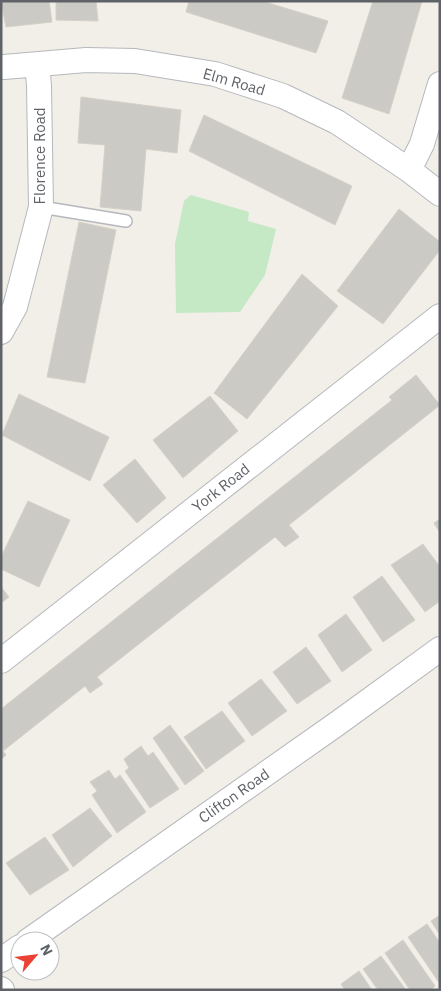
<svg xmlns="http://www.w3.org/2000/svg" width="441" height="991" font-family="'IBM Plex Sans',sans-serif">
<style>
.green{fill:#c5e8c5}
.building{fill:#cccac5;stroke:#d6d1c6}
.lines{fill:none;stroke-linecap:round;stroke-linejoin:round}
.service-casing{stroke:#b5b8bc;stroke-width:14}
.minor-casing{stroke:#b5b8bc;stroke-width:26}
.service{stroke:#fff;stroke-width:11}
.minor{stroke:#fff;stroke-width:24}
.labels{text-anchor:middle;stroke-width:4;stroke-linejoin:round;paint-order:stroke}
.street-label{font-size:15px;fill:#5f6368;stroke:#fff}
</style>
<rect width="100%" height="100%" fill="#f1efe8"/>
<path class="green" d="M191,195L249,212L248,221L276,229L265,275L240,312L176,313L175,244L184,201Z"/>
<path class="building" d="M8,1H49L52,22L6,27L1,2Z
M56,1H96L98,21L56,20Z
M189,1H262L328,21L316,53L186,12Z
M373,1H422L389,114L342,98Z
M81,97L181,110L177,153L146,149L141,211L100,207L105,145L78,143Z
M204,115L352,186L335,225L189,151Z
M399,209L440,242V250L383,324L337,291Z
M79,222L116,230L85,383L47,377Z
M302,274L338,306L247,419L214,393Z
M416,375L440,405L289,525L299,537L285,547L275,537L97,677L103,684L90,693L85,686L3,751L6,755L1,760V709L392,400L389,397Z
M19,394L109,437L90,481L2,435Z
M210,396L238,431L183,478L153,440Z
M135,459L166,498L137,523L103,485Z
M28,501L70,520L39,587L1,569V557Z
M440,519V533L434,523Z
M423,544L440,567V601L425,612L391,565Z
M382,576L415,620L383,642L353,597Z
M1,587L9,597L1,603Z
M346,614L372,650L342,672L318,635Z
M306,647L331,681L297,704L273,672Z
M261,679L287,711L252,736L228,703Z
M222,711L245,741L206,769L184,737Z
M170,725L204,771L185,785L153,738Z
M141,746L148,756L153,752L179,789L150,808L125,771L129,768L124,759Z
M109,770L115,779L120,775L146,812L117,833L92,795L97,791L90,782Z
M90,808L112,836L73,867L52,835Z
M45,837L69,870L30,895L6,863Z
M440,915V935L431,921Z
M427,924L440,943V984L408,937Z
M403,940L435,986L431,990H410L385,953Z
M381,956L406,990H378L363,969Z
M359,971L372,990H345L341,984Z"/>
<g class="lines">
<g class="service-casing">
<path id="service" d="M41,207L126,221"/>
</g>
<g class="minor-casing">
<path id="minor" d="M1,67H4L86,60L135,61L215,74L283,96L337,122L409,170L440,194
M409,170L422,144L440,84
M1,332L15,307L41,207L39,85L37,65
M1,661L440,316
M28,941L338,723L440,649
M1,960L20,947
M1,989L2,990"/>
</g>
<use href="#service" class="service"/>
<use href="#minor" class="minor"/>
</g>
<g class="labels">
<g class="street-label">
<text transform="translate(234 82) rotate(16)" y="5">Elm Road</text>
<text transform="translate(40 156) rotate(-90)" y="5">Florence Road</text>
<text transform="translate(221 488) rotate(-38)" y="5">York Road</text>
<text transform="translate(234 796) rotate(-35)" y="5">Clifton Road</text>
</g>
</g>
<rect width="441" height="991" fill="none" stroke="#5f6368" stroke-width="5"/>
<g transform="translate(35 956) rotate(62)"><circle r="24" fill="#ffffff" stroke="#bfc1c3"/>
<path d="M0-4L9 19L0 12L-9 19Z" fill="#ea4335"/>
<text y="-8" font-size="14" font-weight="bold" text-anchor="middle" fill="#5f6368">N</text>
</g>
</svg>
